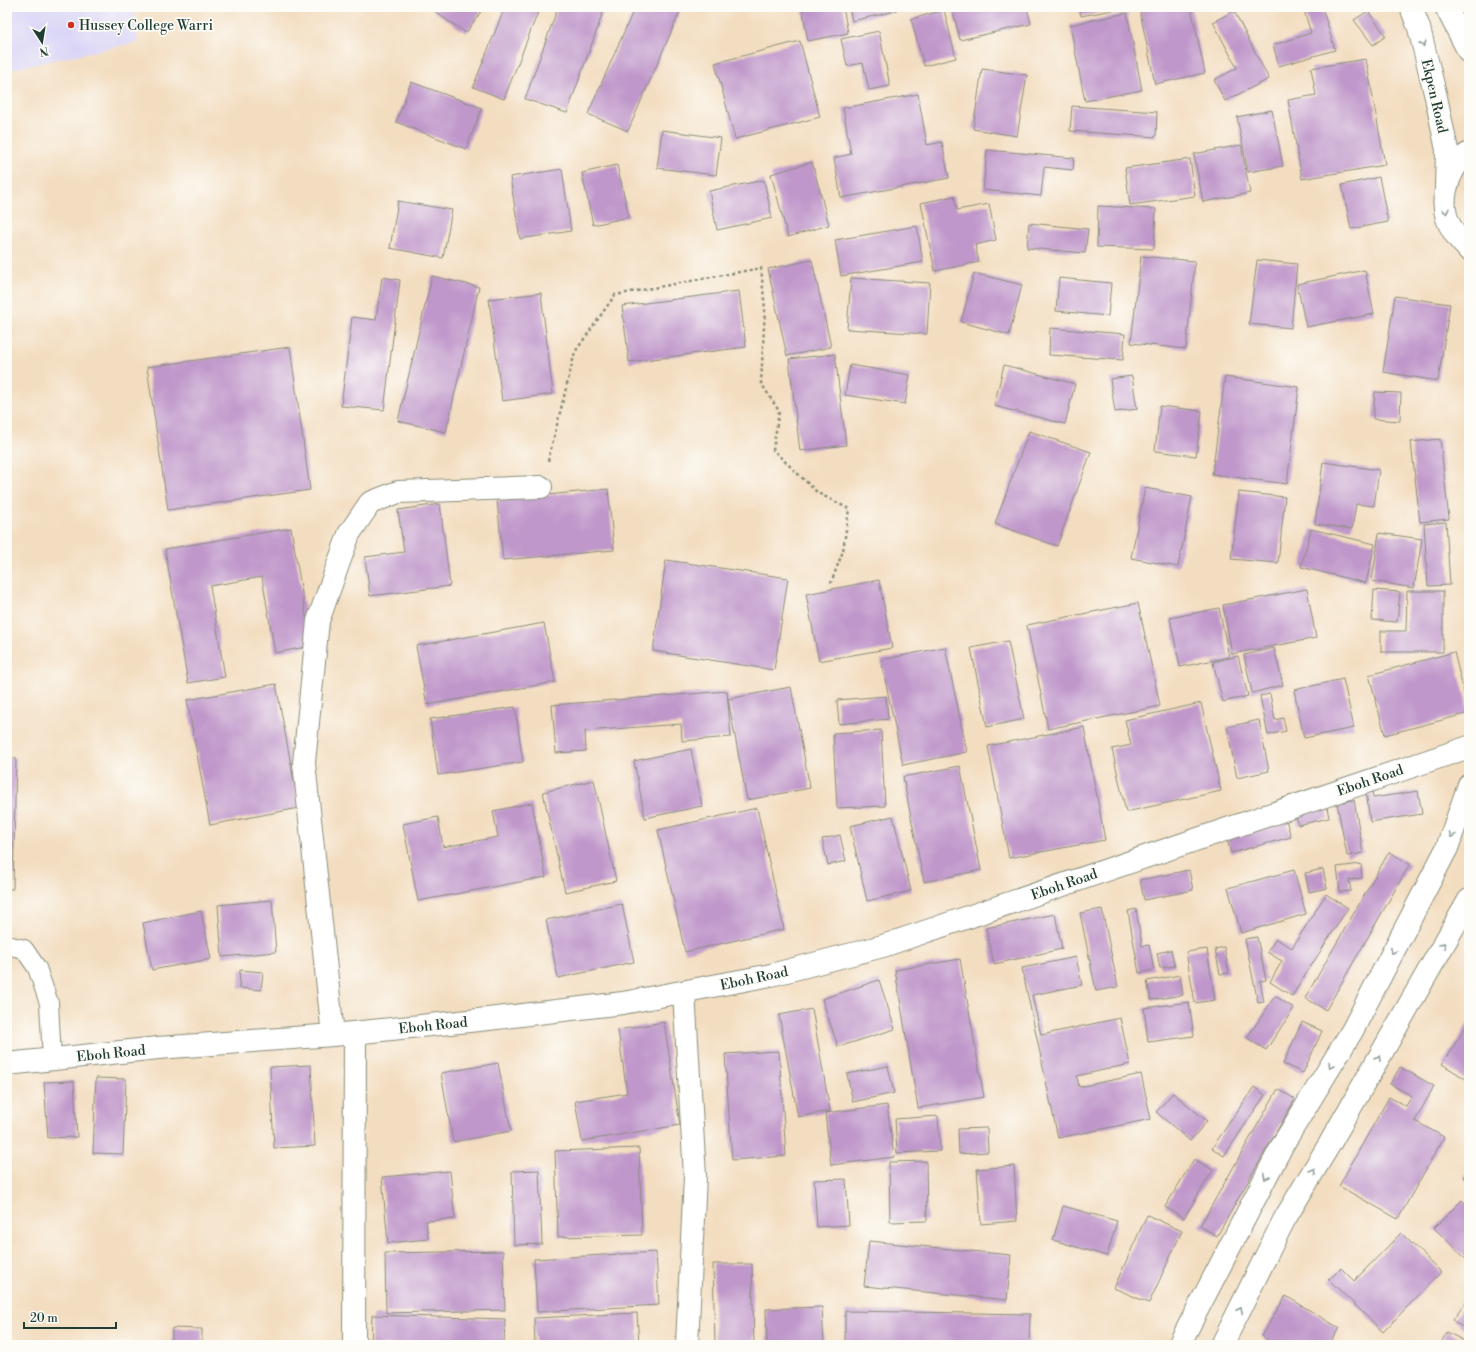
<svg xmlns="http://www.w3.org/2000/svg" width="1476" height="1352" font-family="'Libre Bodoni',serif">
<style>
.built{fill:#dad6f7}
.building{fill:#bf97ca}
.lines{fill:none;stroke-linecap:round;stroke-linejoin:round}
.service-casing{stroke:#898d7a;stroke-width:20}
.minor-casing{stroke:#898d7a;stroke-width:24}
.secondary-casing{stroke:#898d7a;stroke-width:24}
.path{stroke:#898d7a;stroke-width:2.5;stroke-dasharray:3 3;stroke-linecap:butt}
.service{stroke:#fff;stroke-width:18}
.minor{stroke:#fff;stroke-width:22}
.secondary{stroke:#fff;stroke-width:22}
.oneway{stroke:#8f9e9a}
.poi-dot{fill:#c8321e;stroke:#fdfcf7;stroke-width:1.5}
.labels{text-anchor:middle;stroke-width:3.5;stroke-linejoin:round;paint-order:stroke}
.poi-label{font-size:14px;fill:#1f3d34;stroke:#fdfcf7;text-anchor:start}
.street-label{font-size:14px;fill:#1f3d34;stroke:#fdfcf7}
</style>
<rect width="100%" height="100%" fill="#fdfcf7"/>
<filter id="ink" filterUnits="userSpaceOnUse"><feTurbulence type="fractalNoise" baseFrequency=".025" numOctaves="2"/><feDisplacementMap in="SourceGraphic" scale="8" xChannelSelector="R" yChannelSelector="G"/><feConvolveMatrix kernelMatrix="1 2 1 2 8 2 1 2 1" color-interpolation-filters="sRGB"/></filter>
<filter id="wash" filterUnits="userSpaceOnUse"><feTurbulence type="fractalNoise" baseFrequency=".012" numOctaves="4" result="noise"/><feDisplacementMap in="SourceGraphic" scale="16" xChannelSelector="R" yChannelSelector="G"/><feGaussianBlur stdDeviation="0.9" result="paint"/><feColorMatrix in="noise" values="0 0 0 0 0 0 0 0 0 0 0 0 0 0 0 0 0 1.4 0 .05"/><feComposite in="paint" operator="in"/></filter>
<g filter="url(#wash)">
<rect width="100%" height="100%" fill="#f3ddc0"/>
<path class="built" d="M7,7H134L138,42L7,70Z"/>
<g id="blocks">
<path class="building" d="M437,7H484L466,33L434,11Z
M505,7H540L504,99L473,87Z
M558,7H605L567,113L525,99Z
M635,7H682L628,131L588,114Z
M802,7H843L848,33L808,41Z
M849,7H895L896,11L852,21Z
M952,7H1027L1031,24L960,40Z
M1079,7H1124V8L1081,16Z
M1139,7H1191L1205,73L1155,84Z
M1303,7H1322L1335,50L1279,66L1273,45L1311,33Z
M944,10L956,58L924,66L911,19Z
M1234,11L1269,79L1225,101L1214,80L1237,68L1213,22Z
M1368,11L1386,36L1373,45L1354,20Z
M1127,13L1142,90L1085,101L1070,25Z
M879,31L890,86L869,90L863,63L847,66L841,39Z
M800,41L820,117L735,139L715,63Z
M1366,59L1385,165L1302,179L1288,100L1316,95L1311,68Z
M982,69L1027,75L1017,136L973,129Z
M411,82L482,108L466,149L396,122Z
M918,94L927,145L942,142L949,178L841,198L834,158L851,154L843,108Z
M1072,106L1157,112L1156,137L1070,131Z
M1272,110L1283,166L1248,172L1237,117Z
M662,130L721,138L716,175L657,168Z
M1241,145L1250,193L1203,202L1194,154Z
M987,150L1074,158L1073,170L1044,167L1041,196L983,190Z
M1190,159L1195,196L1130,205L1125,168Z
M812,162L829,225L788,237L771,174Z
M617,165L629,217L593,225L582,173Z
M562,169L571,231L520,239L510,177Z
M1379,177L1388,222L1351,229L1342,185Z
M764,180L772,218L717,230L709,191Z
M954,196L957,210L989,204L996,240L975,245L979,262L935,271L921,203Z
M398,201L452,210L443,258L390,248Z
M1098,206L1156,209L1154,249L1097,247Z
M1029,223L1088,229L1085,253L1027,248Z
M917,226L923,262L841,276L835,240Z
M1141,256L1195,261L1186,349L1131,343Z
M812,260L831,347L787,356L768,269Z
M1257,260L1297,264L1291,328L1249,324Z
M1365,270L1374,314L1306,327L1297,284Z
M974,273L1022,285L1009,335L961,322Z
M432,276L479,287L446,432L398,421Z
M382,277L400,280L384,410L341,406L352,317L376,320Z
M851,278L930,283L927,334L847,329Z
M1059,278L1111,283L1108,316L1056,311Z
M739,291L746,347L629,362L622,306Z
M541,293L553,394L502,401L489,299Z
M1395,296L1450,304L1438,381L1383,372Z
M1050,328L1125,334L1123,360L1049,355Z
M290,347L310,490L168,510L147,367Z
M835,354L846,445L800,451L789,359Z
M850,365L910,375L905,404L845,395Z
M1004,365L1075,384L1065,424L994,406Z
M1132,376L1137,409L1115,412L1110,379Z
M1225,377L1299,387L1287,484L1212,474Z
M1375,392L1401,393L1400,421L1373,419Z
M1160,406L1202,411L1196,456L1155,451Z
M1029,431L1091,452L1057,546L995,524Z
M1440,439L1449,519L1420,522L1411,442Z
M1323,462L1379,470L1374,506L1356,504L1352,529L1315,524Z
M1145,488L1192,497L1178,567L1131,558Z
M608,489L614,550L503,560L497,500Z
M1239,492L1285,497L1278,563L1231,559Z
M440,504L450,586L370,596L365,557L404,552L398,510Z
M1446,522L1450,585L1428,586L1424,524Z
M291,528L311,646L275,653L262,577L210,586L225,677L188,683L165,549Z
M1311,529L1375,544L1366,583L1301,567Z
M1379,533L1422,539L1414,588L1372,581Z
M666,560L788,578L774,670L653,651Z
M879,580L892,648L819,661L806,594Z
M1307,589L1316,638L1232,654L1223,605Z
M1374,590L1400,592L1397,622L1372,620Z
M1407,591H1443V652H1381V631H1406Z
M1138,603L1160,706L1048,729L1027,625Z
M1219,608L1229,657L1180,667L1170,618Z
M544,623L555,682L427,705L416,646Z
M1008,641L1024,719L987,727L971,648Z
M945,647L967,752L903,765L881,660Z
M1274,648L1283,685L1252,693L1244,655Z
M1454,652L1469,713L1385,735L1369,675Z
M1238,656L1248,696L1223,702L1213,662Z
M1343,679L1354,728L1304,738L1294,690Z
M276,684L299,808L210,825L187,700Z
M791,687L810,788L747,800L728,699Z
M727,691L731,737L682,741L681,724L585,731L586,751L556,753L552,705Z
M1270,694L1275,720L1283,718L1286,731L1268,735L1260,696Z
M886,696L888,719L839,724L837,700Z
M1201,703L1221,791L1126,812L1112,749L1131,745L1125,720Z
M515,707L523,762L438,775L430,719Z
M1259,720L1269,771L1237,778L1227,727Z
M1084,727L1105,840L1009,858L988,746Z
M881,730L885,806L837,808L833,733Z
M691,749L702,806L645,818L634,761Z
M7,758H16L13,889H7Z
M960,766L981,870L924,882L903,777Z
M594,780L616,881L565,892L543,792Z
M1372,790L1373,798L1418,791L1422,814L1370,822L1366,791Z
M1354,800L1363,853L1347,856L1337,803Z
M532,803L546,877L418,901L403,824L438,817L443,847L498,837L493,811Z
M1327,807L1329,818L1298,825L1296,814Z
M757,808L784,929L685,952L658,830Z
M893,816L911,891L867,901L850,826Z
M1286,820L1291,837L1231,853L1226,837Z
M840,835L846,861L828,865L822,839Z
M1389,852L1410,864L1326,1010L1305,998Z
M1361,864L1362,878L1349,880L1351,891L1340,892L1337,867Z
M1323,869L1327,888L1309,892L1305,873Z
M1189,870L1193,890L1144,900L1140,880Z
M1294,870L1306,914L1241,933L1228,888Z
M1326,894L1348,908L1292,996L1270,982L1282,961L1267,952L1276,939L1292,948Z
M272,900L276,952L222,957L218,905Z
M622,904L634,962L558,978L546,920Z
M1102,909L1118,987L1096,991L1080,913Z
M1136,909L1142,946L1149,945L1154,970L1139,973L1128,911Z
M201,911L211,959L152,970L143,923Z
M1055,914L1062,949L994,964L986,928Z
M1257,937L1266,980L1260,981L1264,1002L1258,1003L1245,939Z
M1224,947L1229,973L1220,974L1215,949Z
M1207,949L1215,1000L1195,1003L1186,952Z
M1171,950L1175,966L1160,968L1157,953Z
M1076,957L1082,985L1032,995L1041,1035L1120,1018L1130,1064L1077,1076L1079,1087L1141,1074L1151,1119L1058,1138L1022,968Z
M960,959L984,1097L918,1108L895,970Z
M240,970L263,972L261,990L239,988Z
M1180,975L1183,995L1151,1000L1147,981Z
M879,980L895,1029L838,1047L822,999Z
M1275,996L1294,1008L1266,1050L1247,1038Z
M1189,1002L1194,1036L1148,1042L1144,1008Z
M812,1009L830,1111L798,1117L779,1015Z
M664,1022L680,1125L582,1141L575,1101L627,1093L618,1030Z
M1302,1022L1322,1031L1303,1073L1283,1064Z
M1469,1022V1081L1442,1064Z
M779,1051L786,1156L732,1160L725,1054Z
M498,1063L511,1131L453,1142L441,1073Z
M311,1065L315,1146L274,1148L270,1067Z
M888,1066L894,1093L853,1102L847,1074Z
M1400,1067L1434,1086L1415,1121L1444,1137L1398,1219L1339,1186L1389,1097L1406,1106L1412,1096L1390,1084Z
M96,1078L126,1079L123,1154L93,1153Z
M74,1081L77,1137L48,1138L44,1082Z
M1254,1087L1265,1095L1224,1156L1212,1148Z
M1278,1089L1295,1099L1217,1236L1200,1226Z
M1173,1093L1207,1121L1190,1141L1156,1112Z
M887,1105L894,1157L831,1165L825,1113Z
M938,1116L940,1151L897,1153L895,1119Z
M987,1128L988,1152L959,1154L958,1129Z
M639,1148L642,1235L558,1237L555,1151Z
M1194,1159L1213,1170L1184,1218L1165,1207Z
M926,1161L927,1221L890,1222L889,1162Z
M1014,1166L1017,1221L981,1224L977,1169Z
M539,1170L542,1244L514,1245L512,1171Z
M450,1171L455,1219L426,1221L428,1239L388,1243L382,1177Z
M1469,1173V1183L1464,1177Z
M846,1179L849,1225L817,1227L814,1180Z
M1462,1200L1469,1207V1262L1434,1228Z
M1063,1206L1117,1221L1107,1256L1053,1240Z
M1147,1215L1182,1231L1149,1303L1114,1288Z
M1401,1233L1441,1272L1383,1332L1329,1280L1341,1268L1354,1281Z
M869,1241L1011,1255L1007,1300L864,1286Z
M503,1251L505,1310L386,1313L385,1253Z
M656,1252L659,1305L537,1312L534,1259Z
M713,1264H752L754,1345H715Z
M1286,1296L1339,1328L1329,1345H1275L1261,1336Z
M1469,1298V1332L1453,1320Z
M822,1307L824,1345H767L766,1309Z
M845,1311L1030,1314L1029,1345H845Z
M637,1313L639,1345H535L534,1318Z
M372,1315L505,1319L504,1345H371Z
M172,1328L202,1329V1345H172Z
M1447,1332L1464,1341L1462,1345H1440Z"/>
</g>
</g>
<g filter="url(#ink)">
<use href="#blocks" fill-opacity="0" stroke="#898d7a" stroke-width="1"/>
<g class="lines">
<g class="service-casing">
<path id="service" d="M7,945L24,949L37,968L49,1003L52,1059"/>
</g>
<g class="minor-casing">
<path id="minor" d="M684,992L695,1176L687,1345
M333,1035L304,763L318,621L349,534L370,503L398,492L541,487
M7,1064L158,1048L333,1035L488,1019L623,1003L771,975L883,946L1469,747
M354,1345L355,1033"/>
</g>
<g class="secondary-casing">
<path id="secondary" d="M1411,7L1419,28L1436,97L1447,150L1446,187
M1446,7L1469,52
M1469,153C1460,158 1454,168 1450,177C1438,207 1446,228 1469,250
M1179,1345L1283,1144L1352,1031L1447,848L1469,785
M1222,1345L1284,1220L1329,1145L1469,900"/>
</g>
<path class="path" d="M548,461L575,352L615,295L761,268L765,309L761,383L779,411L773,450L818,493L849,509L843,551L831,583"/>
<use href="#service" class="service"/>
<use href="#minor" class="minor"/>
<use href="#secondary" class="secondary"/>
</g>
<defs><path id="oneway-chevron" d="M-2-3.5L2.5 0L-2 3.5" fill="none" stroke-width="1.6" stroke-linecap="round" stroke-linejoin="round"/></defs>
<g class="oneway">
<use href="#oneway-chevron" transform="translate(1423 44) rotate(76)"/>
<use href="#oneway-chevron" transform="translate(1446 211) rotate(77)"/>
<use href="#oneway-chevron" transform="translate(1452 835) rotate(111)"/>
<use href="#oneway-chevron" transform="translate(1443 945) rotate(-60)"/>
<use href="#oneway-chevron" transform="translate(1393 951) rotate(118)"/>
<use href="#oneway-chevron" transform="translate(1378 1058) rotate(-60)"/>
<use href="#oneway-chevron" transform="translate(1331 1065) rotate(121)"/>
<use href="#oneway-chevron" transform="translate(1313 1171) rotate(-59)"/>
<use href="#oneway-chevron" transform="translate(1266 1177) rotate(118)"/>
<use href="#oneway-chevron" transform="translate(1240 1310) rotate(-64)"/>
</g>
</g>
<circle class="poi-dot" cx="71" cy="25" r="4"/>
<g class="labels">
<g class="poi-label">
<text x="79" y="30">Hussey College Warri</text>
</g>
<g class="street-label">
<text transform="translate(1435 96) rotate(77)" y="5">Ekpen Road</text>
<text transform="translate(1370 780) rotate(-19)" y="5">Eboh Road</text>
<text transform="translate(1064 884) rotate(-19)" y="5">Eboh Road</text>
<text transform="translate(754 978) rotate(-12)" y="5">Eboh Road</text>
<text transform="translate(433 1025) rotate(-6)" y="5">Eboh Road</text>
<text transform="translate(111 1053) rotate(-6)" y="5">Eboh Road</text>
</g>
</g>
<rect width="1476" height="1352" fill="none" stroke="#fdfcf7" stroke-width="24"/>
<g transform="translate(42 42) rotate(168)" stroke="#fdfcf7" stroke-width="3" paint-order="stroke">
<path d="M0-3L7 15L0 10L-7 15Z" fill="#1f3d34"/>
<text y="-6" font-size="11" font-weight="bold" text-anchor="middle" fill="#1f3d34">N</text>
</g>
<path d="M24 1322v6h92v-6" fill="none" stroke="#1f3d34" stroke-width="2"/>
<text x="30" y="1322" font-size="12" fill="#1f3d34" stroke="#fdfcf7" stroke-width="3" paint-order="stroke">20 m</text>
</svg>
